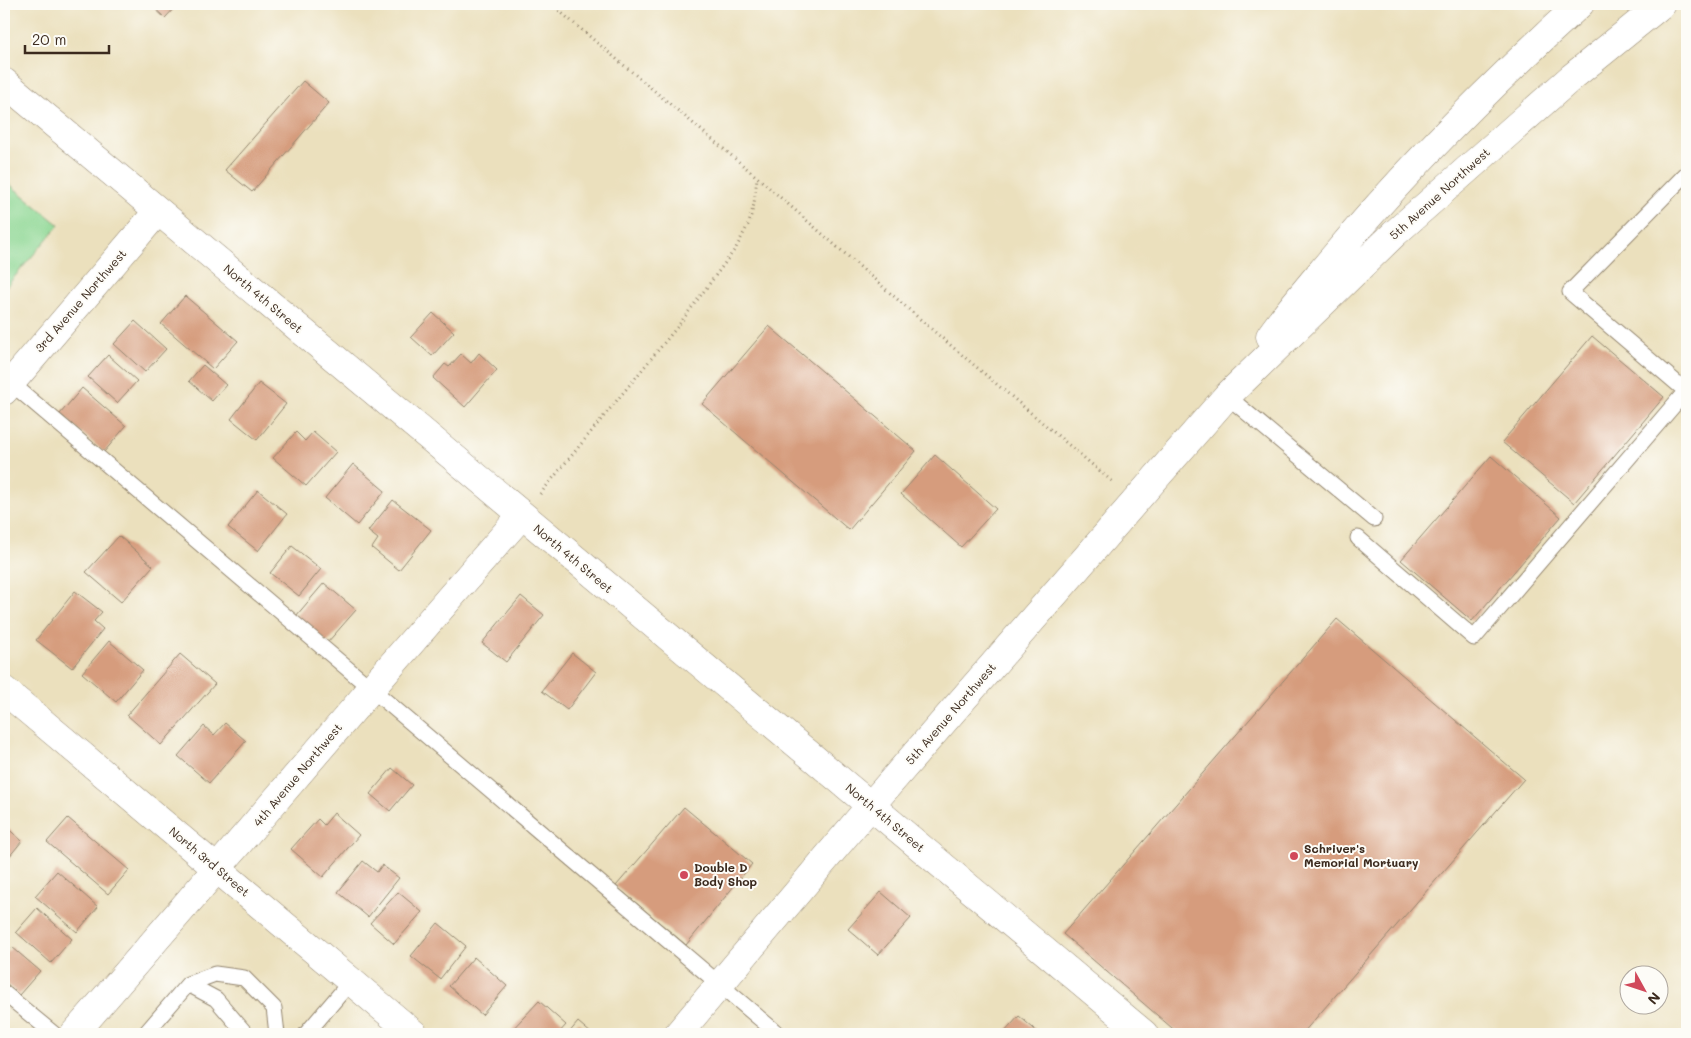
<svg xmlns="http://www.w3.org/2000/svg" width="1691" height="1038" font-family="Mali,sans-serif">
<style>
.green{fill:#8cd793;stroke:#648058}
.building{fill:#d69c7d}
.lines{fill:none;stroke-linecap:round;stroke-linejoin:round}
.lane-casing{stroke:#93856e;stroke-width:17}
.street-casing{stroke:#93856e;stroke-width:29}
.primary-casing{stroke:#93856e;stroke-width:29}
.path{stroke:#93856e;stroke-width:3;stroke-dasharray:1 4;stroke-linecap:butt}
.lane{stroke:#fff;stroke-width:15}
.street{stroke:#fff;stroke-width:28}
.primary{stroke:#fff;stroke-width:28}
.poi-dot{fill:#d1495b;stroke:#fdfcf7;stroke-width:2}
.labels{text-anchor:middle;stroke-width:4;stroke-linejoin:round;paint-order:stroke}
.street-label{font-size:12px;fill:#3b2a1e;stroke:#fdfcf7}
.poi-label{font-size:12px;font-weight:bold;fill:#3b2a1e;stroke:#fdfcf7;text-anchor:start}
</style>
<rect width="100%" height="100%" fill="#fdfcf7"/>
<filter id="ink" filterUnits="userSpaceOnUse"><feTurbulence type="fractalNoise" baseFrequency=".02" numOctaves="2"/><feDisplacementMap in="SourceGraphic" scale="10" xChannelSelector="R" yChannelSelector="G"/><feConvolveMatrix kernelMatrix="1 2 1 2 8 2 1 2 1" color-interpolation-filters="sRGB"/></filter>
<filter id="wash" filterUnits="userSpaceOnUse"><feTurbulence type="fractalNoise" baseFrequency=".0096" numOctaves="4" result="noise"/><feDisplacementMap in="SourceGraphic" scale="20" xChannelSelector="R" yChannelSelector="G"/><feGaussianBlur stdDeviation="1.12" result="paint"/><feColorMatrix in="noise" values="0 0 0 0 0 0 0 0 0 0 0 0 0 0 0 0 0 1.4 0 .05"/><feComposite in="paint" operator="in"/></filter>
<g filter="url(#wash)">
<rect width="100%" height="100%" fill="#ebe0bd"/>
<path class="green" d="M4,180L59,225L4,289Z"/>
<g id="blocks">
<path class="building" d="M150,4H178L165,18Z
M303,81L329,103L252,192L225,170Z
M185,296L238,341L213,369L161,324Z
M433,313L454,332L432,356L411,337Z
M135,321L166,349L145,372L114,344Z
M769,326L916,451L849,530L702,404Z
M1592,336L1664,397L1574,503L1502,442Z
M479,353L497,370L465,407L433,378L445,364L449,367L461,354L471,363Z
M108,355L137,381L117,403L88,377Z
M203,365L226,385L212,401L189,381Z
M259,383L286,404L257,440L231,419Z
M82,388L126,426L104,452L60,414Z
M296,432L305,441L313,432L336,452L306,486L273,458Z
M935,455L996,509L961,547L901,494Z
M1491,456L1561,517L1472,621L1401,560Z
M353,464L385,491L357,525L325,498Z
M258,490L287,514L258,551L228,527Z
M393,500L431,530L399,570L372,548L378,539L368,531Z
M119,536L153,566L121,602L86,572Z
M292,546L321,569L299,596L270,573Z
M324,583L356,610L327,643L296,616Z
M75,591L102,612L94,621L103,629L72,668L36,640Z
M521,596L544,615L506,662L482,643Z
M1337,619L1524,779L1302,1034H1179L1063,934Z
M109,641L143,670L116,702L82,673Z
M572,653L596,672L567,710L542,691Z
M180,654L215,684L161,745L127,715Z
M225,723L246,741L209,783L178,756L204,726L214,735Z
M392,768L412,785L390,811L370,794Z
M684,807L752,864L686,945L616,886Z
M334,813L359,835L323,877L291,849L318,819L324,825Z
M68,818L129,870L108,894L47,842Z
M4,825L22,841L4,863Z
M363,861L377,872L382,865L399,878L368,917L338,892Z
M57,871L98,907L77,932L35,896Z
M398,892L422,912L394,944L370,923Z
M881,892L911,918L878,955L848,929Z
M37,908L72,939L51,963L16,932Z
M438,923L466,946L440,979L411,956Z
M12,947L40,971L19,995L4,981V956Z
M474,957L507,986L482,1015L449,986Z
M539,1001L566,1025L558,1034H508Z
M1019,1016L1040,1034H1003Z
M578,1022L592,1034H568Z"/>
</g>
</g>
<g filter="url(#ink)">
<use href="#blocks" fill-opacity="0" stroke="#93856e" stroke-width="1"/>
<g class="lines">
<g class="lane-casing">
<path id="lane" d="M11,383L778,1034
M1227,396L1374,519
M1358,538L1474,638L1686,391L1570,292L1687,173
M188,984L216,999L246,1034
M4,993L54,1034
M145,1034L188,984L215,974L244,978L274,1008L277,1034
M306,1034L351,981"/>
</g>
<g class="street-casing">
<path id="street" d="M4,82L1144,1034
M4,391L158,211
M4,690L414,1034
M74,1034C224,862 371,687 521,516"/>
</g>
<g class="primary-casing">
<path id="primary" d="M1270,336C1289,309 1311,284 1332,259C1408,168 1492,84 1580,4
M678,1034L871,805L1227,396L1394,234L1572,77L1662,4"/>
</g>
<path class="path" d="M551,4L757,177L936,333L1114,483
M540,494L678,326L736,248L749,223L754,204L757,178"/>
<use href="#lane" class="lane"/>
<use href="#street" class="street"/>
<use href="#primary" class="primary"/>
</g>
</g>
<g class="poi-dot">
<circle cx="1294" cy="856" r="5"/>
<circle cx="684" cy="875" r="5"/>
</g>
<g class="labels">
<g class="street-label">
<text transform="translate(1440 194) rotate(-42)" y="4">5th Avenue Northwest</text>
<text transform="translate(263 299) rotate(40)" y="4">North 4th Street</text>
<text transform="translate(81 301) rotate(-49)" y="4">3rd Avenue Northwest</text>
<text transform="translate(573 559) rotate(40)" y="4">North 4th Street</text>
<text transform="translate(951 714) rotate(-49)" y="4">5th Avenue Northwest</text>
<text transform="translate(298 775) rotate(-50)" y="4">4th Avenue Northwest</text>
<text transform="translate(885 818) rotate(40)" y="4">North 4th Street</text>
<text transform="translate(209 862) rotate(40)" y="4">North 3rd Street</text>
</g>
<g class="poi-label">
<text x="1304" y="853">Schriver's<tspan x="1304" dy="14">Memorial Mortuary</tspan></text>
<text x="694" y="872">Double D<tspan x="694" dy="14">Body Shop</tspan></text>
</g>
</g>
<rect width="1691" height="1038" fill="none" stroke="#fdfcf7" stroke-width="20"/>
<g transform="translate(1644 990) rotate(130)"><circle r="24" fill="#fdfcf7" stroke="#afa8a0"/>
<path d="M0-4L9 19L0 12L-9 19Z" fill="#d1495b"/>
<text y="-8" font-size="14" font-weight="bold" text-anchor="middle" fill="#3b2a1e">N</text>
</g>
<path d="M25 45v8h84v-8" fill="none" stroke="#3b2a1e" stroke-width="2.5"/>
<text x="32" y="45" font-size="15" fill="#3b2a1e" stroke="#fdfcf7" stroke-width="4" paint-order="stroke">20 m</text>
</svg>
